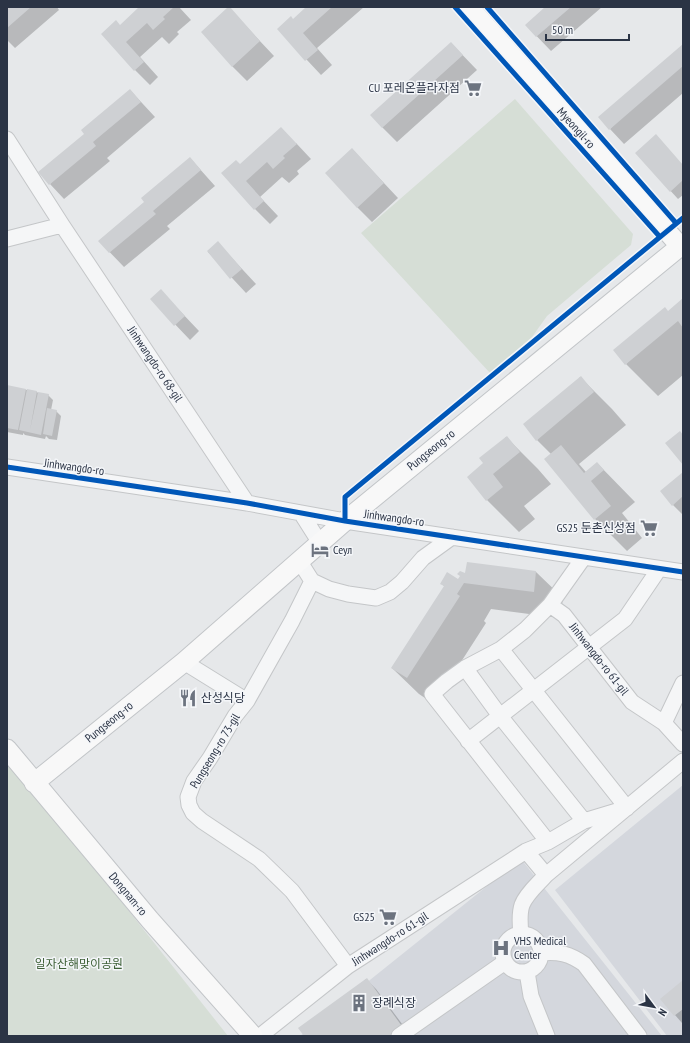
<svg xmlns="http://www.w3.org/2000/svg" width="690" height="1043" font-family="'PT Sans Narrow','Noto Sans KR',sans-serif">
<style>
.built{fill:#d4d7dd}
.green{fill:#d6ded6}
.shadow{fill:#0003}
.building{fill:#ced0d3}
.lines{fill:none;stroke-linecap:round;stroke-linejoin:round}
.minor-casing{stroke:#c4c6c8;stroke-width:17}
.major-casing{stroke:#c2c5c8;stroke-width:21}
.minor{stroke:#f5f6f7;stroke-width:15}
.major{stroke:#f8f8f8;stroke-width:19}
.cycleway-casing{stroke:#f4f6f9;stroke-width:8}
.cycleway{stroke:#0057b8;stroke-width:5}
.labels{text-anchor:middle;stroke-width:3;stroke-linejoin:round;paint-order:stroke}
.poi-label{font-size:12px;fill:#2b3445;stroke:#f4f6f9;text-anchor:start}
.street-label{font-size:12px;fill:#2b3445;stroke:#f4f6f9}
.park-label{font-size:12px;fill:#3f6138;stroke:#f4f6f9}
</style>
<rect width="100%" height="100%" fill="#e6e8ea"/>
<path class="built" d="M683,785V1036H667L555,890Z
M521,859L662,1036H300Z"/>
<path class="green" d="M515,99L633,234L631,245L547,316L532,337L490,373L361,233Z
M7,760L29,785L228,1036H7Z"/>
<path class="shadow" d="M7,7H57L59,10L15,48L7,40Z
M141,7H179L191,20L177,32L179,34L169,44L162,37L140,57L158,77L150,85L135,70L120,26Z
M308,7H364L317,48L332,65L321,75L278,29L293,20Z
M547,7H602L551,51L526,25Z
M229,8L274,56L247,81L232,66Z
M451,43L477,70L397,142L382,127Z
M683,45V93L624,144L610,129Z
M130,90L155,117L107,158L110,161L64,199L50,184L85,134Z
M296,143L311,159L297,171L299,174L289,183L282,177L260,197L278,216L270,224L255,209L240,165Z
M352,149L398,198L372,222L357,207Z
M636,153L683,165V195L678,199Z
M190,158L215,186L167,226L170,229L124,267L99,241L145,202Z
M218,243L256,284L246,293L208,252Z
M161,291L199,331L190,340L151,299Z
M683,300V375L658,396L626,364Z
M580,377L612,409L626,425L579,464L586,472L597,463L635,502L622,513L642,538L627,551L595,519L551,454L537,440Z
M7,386L37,392L38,393L48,395L53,400L51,410L56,411L61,416L57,440L49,439L46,436L45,439L25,435L23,433V435L7,432Z
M506,437L538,469L551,484L524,506L535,519L519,532L487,500L468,477L485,463Z
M683,473V515L673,505Z
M468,564L536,572L563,598L560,618L491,609L484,621L486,623L434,704L419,694L392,668L445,587L441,583L458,580L466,575Z
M366,979L376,989L411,1036H305Z
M683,982V1022L682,1023L661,999Z"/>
<path class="building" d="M7,7H31L7,28Z
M139,7H174L163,17L165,19L153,30L147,23L126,42L144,62L134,71L101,34L116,20L120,25Z
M228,7H230L260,41L232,67L201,32Z
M306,7H332L303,33L318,50L305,61L277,29L291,16L293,19Z
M545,7H571L536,37L525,25Z
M451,42L463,55L382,128L370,115Z
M683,44V66L609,130L598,117Z
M130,89L141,102L93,142L96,146L49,185L38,172L84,134L81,130Z
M281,127L297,144L283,156L285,158L273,169L267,162L246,181L264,201L254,210L221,173L236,160L240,164Z
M656,134L683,165V180L670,192L635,153Z
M352,148L384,183L357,208L325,173Z
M190,157L201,170L153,211L156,214L109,253L98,241L144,202L141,198Z
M218,241L242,269L230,279L207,251Z
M161,289L185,316L174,326L150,299Z
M683,298V328L678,321L625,365L613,350L665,307L668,311Z
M581,376L594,392L536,441L523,424Z
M7,385L26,389L18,430L7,428Z
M27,389L37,391L30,430L38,392L49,394L41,435L19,430Z
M47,408L57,410L52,436L43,434Z
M680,431L683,435V465L665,443Z
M507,436L520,452L493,474L503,487L486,501L467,477L483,463L479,458Z
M561,445L584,473L597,462L604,470L591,481L611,506L594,520L544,459Z
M683,472V496L672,506L660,491Z
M467,562L536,571L534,592L464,583L457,594L460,596L407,678L391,668L444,586L440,584L447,572L458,579L460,576L457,574L460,571L465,573Z
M367,978L404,1029L394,1036H304L298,1028Z
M683,980V1009L674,1016L660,999Z"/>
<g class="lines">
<g class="minor-casing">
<path id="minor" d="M7,139L62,225L247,503
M7,239L62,225
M7,467L247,503L345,521L683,572
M301,513L320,543
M300,562L312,581L292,621L247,701L235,716L210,758L194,781L188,797L189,805L193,813L202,821L259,859L292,891L348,966
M312,581L329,589L348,594L376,598L390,592L402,582L423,558L452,537
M550,605L564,615L632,702L664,723L683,744
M501,649L627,808
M184,662L247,701
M465,668L500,716L584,821
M664,723L683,683
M468,741L625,619L659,569
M548,842L432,694L447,681L465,668L501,649L525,630L550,605L584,557
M526,851L546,875
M521,934C520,925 519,914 522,905C526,894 538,884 546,875L683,761
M503 953a19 19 0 1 1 38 0a19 19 0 1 1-38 0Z
M541,953C558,951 570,954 584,964L639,1036
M527,972L531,996L547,1036
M260,1036L348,966L526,851L548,842L584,821L627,808
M399,1036L505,962"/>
</g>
<g class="major-casing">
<path id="major" d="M469,7L680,246
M7,749L150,920L253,1036
M34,783L184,662L345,521L683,244"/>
</g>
<use href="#minor" class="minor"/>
<use href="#major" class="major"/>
<g class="cycleway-casing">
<path id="cycleway" d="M455,7L660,237
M487,7L676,223
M7,467L247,503L345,521L683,572
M345,521V497L683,218"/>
</g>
<use href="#cycleway" class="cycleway"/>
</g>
<defs>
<g id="supermarket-bare" transform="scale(1.38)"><path d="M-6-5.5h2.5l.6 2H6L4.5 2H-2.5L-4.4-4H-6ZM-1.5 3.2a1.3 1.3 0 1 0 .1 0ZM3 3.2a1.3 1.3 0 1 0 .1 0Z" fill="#6c737f" stroke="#f4f6f9" stroke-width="2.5" paint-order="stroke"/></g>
<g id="hotel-bare" transform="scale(1.38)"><path d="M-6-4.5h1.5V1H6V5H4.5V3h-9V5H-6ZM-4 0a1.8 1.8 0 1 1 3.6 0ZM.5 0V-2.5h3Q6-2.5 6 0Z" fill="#6c737f" stroke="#f4f6f9" stroke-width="2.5" paint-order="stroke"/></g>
<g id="restaurant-bare" transform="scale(1.38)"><path d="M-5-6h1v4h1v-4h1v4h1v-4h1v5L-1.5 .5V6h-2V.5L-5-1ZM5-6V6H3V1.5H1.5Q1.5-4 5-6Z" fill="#6c737f" stroke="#f4f6f9" stroke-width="2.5" paint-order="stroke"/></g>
<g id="hospital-bare" transform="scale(1.38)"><path d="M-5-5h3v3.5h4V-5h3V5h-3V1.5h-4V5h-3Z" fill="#6c737f" stroke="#f4f6f9" stroke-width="2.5" paint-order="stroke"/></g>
<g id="building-bare" transform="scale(1.38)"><path d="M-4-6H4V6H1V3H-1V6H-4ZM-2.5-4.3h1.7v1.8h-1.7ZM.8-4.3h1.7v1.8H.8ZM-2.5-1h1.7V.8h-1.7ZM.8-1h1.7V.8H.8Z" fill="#6c737f" stroke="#f4f6f9" stroke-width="2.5" paint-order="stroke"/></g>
</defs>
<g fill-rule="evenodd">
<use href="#supermarket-bare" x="473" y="88"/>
<use href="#supermarket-bare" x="649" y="528"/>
<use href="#hotel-bare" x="320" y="550"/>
<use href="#restaurant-bare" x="188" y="698"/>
<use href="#supermarket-bare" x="388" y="917"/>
<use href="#hospital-bare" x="501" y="948"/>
<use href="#building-bare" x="359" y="1003"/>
</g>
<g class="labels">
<g class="poi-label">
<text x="460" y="92" text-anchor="end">CU 포레온플라자점</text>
<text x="636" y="532" text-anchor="end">GS25 둔촌신성점</text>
<text x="333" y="554">Сеул</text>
<text x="201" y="702">산성식당</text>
<text x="375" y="921" text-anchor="end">GS25</text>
<text x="514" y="945">VHS Medical<tspan x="514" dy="14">Center</tspan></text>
<text x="372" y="1007">장례식장</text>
</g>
<g class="street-label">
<text transform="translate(576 128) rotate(48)" y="4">Myeongil-ro</text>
<text transform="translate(155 364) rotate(56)" y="4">Jinhwangdo-ro 68-gil</text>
<text transform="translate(431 450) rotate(-39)" y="4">Pungseong-ro</text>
<text transform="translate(74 467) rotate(8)" y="4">Jinhwangdo-ro</text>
<text transform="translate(394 518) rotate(8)" y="4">Jinhwangdo-ro</text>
<text transform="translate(599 659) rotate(52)" y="4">Jinhwangdo-ro 61-gil</text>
<text transform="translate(109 722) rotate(-39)" y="4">Pungseong-ro</text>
<text transform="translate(215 751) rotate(-59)" y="4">Pungseong-ro 73-gil</text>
<text transform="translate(128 894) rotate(50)" y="4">Dongnam-ro</text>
<text transform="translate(390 939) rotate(-33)" y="4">Jinhwangdo-ro 61-gil</text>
</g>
<g class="park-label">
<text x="79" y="968">일자산해맞이공원</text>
</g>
</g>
<rect width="690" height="1043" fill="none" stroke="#2b3445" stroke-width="16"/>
<g transform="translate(654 1007) rotate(122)" stroke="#f4f6f9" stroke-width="3" paint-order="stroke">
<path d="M0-3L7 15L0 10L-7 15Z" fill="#2b3445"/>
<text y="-6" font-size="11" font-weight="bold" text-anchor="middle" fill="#2b3445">N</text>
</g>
<path d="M546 34v6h83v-6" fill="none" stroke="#2b3445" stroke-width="2"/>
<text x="552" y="34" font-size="12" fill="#2b3445" stroke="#f4f6f9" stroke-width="3" paint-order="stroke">50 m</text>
</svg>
